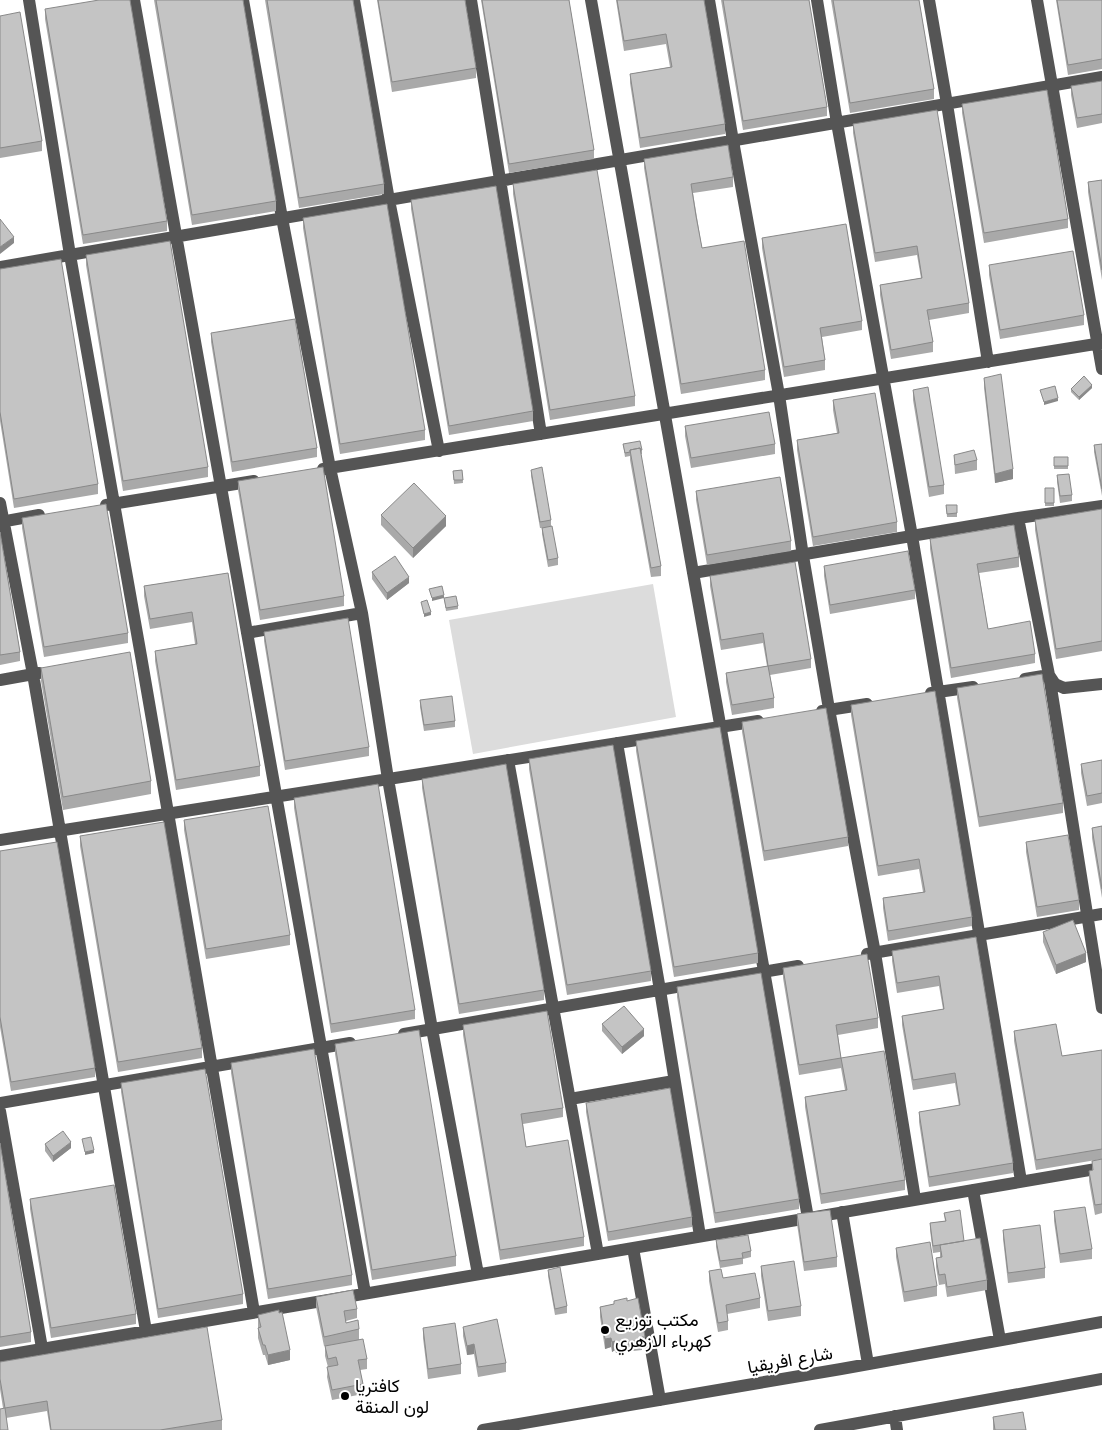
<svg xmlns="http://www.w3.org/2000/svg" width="1102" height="1430" font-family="'Noto Sans',Vazirmatn,sans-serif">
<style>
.green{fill:#dcdcdc}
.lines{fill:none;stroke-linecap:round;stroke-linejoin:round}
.minor{stroke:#555;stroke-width:12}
.wall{fill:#a9a9a9}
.shaded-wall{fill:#898989}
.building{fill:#c4c4c4;stroke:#898989}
.poi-dot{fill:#000;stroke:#fff;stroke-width:2}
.labels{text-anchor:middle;stroke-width:4;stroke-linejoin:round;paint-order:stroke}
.poi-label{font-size:18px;fill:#000;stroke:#fff;text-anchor:start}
.street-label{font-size:18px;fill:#000;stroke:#fff}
</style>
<rect width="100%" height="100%" fill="#fff"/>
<path class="green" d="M653,584L676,717L473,754L449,620Z"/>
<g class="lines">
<path class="minor" d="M29,0L70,255L141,656L254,1312
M134,0L365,1293
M243,0L282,218L330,468L362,613L388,779L432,1029L478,1274
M354,0L389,200L439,451
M471,0L541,434
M591,0L808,1218
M709,0L733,141L779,395L803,556L829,709L875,953L915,1199
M817,0L837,123L912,536L1021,1181
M929,0L947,104L988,362
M1037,0L1102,369
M0,267L1102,77
M323,469L1102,343
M0,503L33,674L146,1331
M106,505L254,481
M1018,518L1049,675L1102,1008
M0,522L39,515
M693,573L1018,518L1102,506
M247,633L362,613
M1025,679L1049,675L1055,684L1064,688L1102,684
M0,680L39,673
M931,693L973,687
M822,711L867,704
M617,743L660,990L700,1236
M508,760L598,1254
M0,840L758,721
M867,954L1102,914
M404,1034L798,966
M570,1099L674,1081
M0,1103L350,1043
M0,1111L42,1348
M973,1190L1000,1340
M842,1212L868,1364
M633,1248L660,1400
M0,1356L1102,1168
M895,1416L897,1430
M483,1430L841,1369L1102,1322
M820,1430L1102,1379"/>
</g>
<path class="wall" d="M154,0H243L276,201V211L192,225Z
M265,0H353L384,184V194L299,208Z
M377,0H465L476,68V78L392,92Z
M481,0H569L594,150V159L509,173Z
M616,0H704L725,124V134L640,148L630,83V74L670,67L666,44L624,51Z
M721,0H809L827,107V116L743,130Z
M831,0H919L934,89V99L850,113Z
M1056,0H1102V69L1068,75Z
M45,9L167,221V231L83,244L45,19Z
M0,16L42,141V151L0,158Z
M1102,81V123L1077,128L1071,95V86Z
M962,104L1068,219V228L984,243L962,113Z
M853,124L969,303V313L929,320L933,342V352L891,359L880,295V285L921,278L917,255L875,262L853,133Z
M644,159L733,177V187L693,193L702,248L765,370V380L681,394L644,168Z
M1102,180V280L1088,192V182Z
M513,184L635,396V406L550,420L513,194Z
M411,200L533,411V421L449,435L411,209Z
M303,218L425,430V440L340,454L303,228Z
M762,238L862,321V330L822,337L825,360V370L784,377L762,248Z
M86,255L208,467V477L123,491L86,265Z
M989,265L1084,315V325L1000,339L989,275Z
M0,269L98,484V494L14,508L0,421Z
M211,333L317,448V457L232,472L211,342Z
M984,378L1013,479L995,483L984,388Z
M1092,388L1079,400L1071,392V389Z
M913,390L944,485V494L929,497L913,400Z
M833,400L897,522V532L813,546L797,450V440L837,433L833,410Z
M685,426L775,444V454L691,468L685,436Z
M623,444L642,450V454H641L661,566V576L651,577L630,460V456L625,457Z
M1102,444V496L1094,452V445Z
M954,455L977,460V470L955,474Z
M1054,457H1068V469H1054Z
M462,470L463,483L454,484L453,471Z
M531,470L551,520V526L558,558V565L548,567L542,534V528H540L531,476Z
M1057,475L1072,495V501L1060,503L1057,482Z
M238,481L344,596V606L260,620L238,490Z
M1045,488H1054V506H1045Z
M696,491L791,541V551L707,565L696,500Z
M946,505H957V517H947Z
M1102,509V651L1056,659L1035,530V520Z
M381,515L446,526L413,558L381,525Z
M22,518L128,633V643L44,657L22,528Z
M0,532L20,652V661L0,665Z
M930,539L1019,557V567L979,573L988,629L1035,654V663L951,678L930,549Z
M824,566L915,590V599L830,614L824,576Z
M372,572L409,583L387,600L372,579Z
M228,573L260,766V776L176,790L155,661V651L195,644L192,622L150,629L144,596V586Z
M710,576L811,659V668L770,675L774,698V708L732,715L726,682V673L767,666L763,643L721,650L710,586Z
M444,598L458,606V609L446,611Z
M264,632L369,747V756L285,770L264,641Z
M41,668L151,781V794L63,810L41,681Z
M957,688L1063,803V813L979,827L957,698Z
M420,700L455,721V727L424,731L420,707Z
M851,705L972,917V926L888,941L883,908V898L923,892L919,869L878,876L851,715Z
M742,722L848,837V846L764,861L742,732Z
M636,741L758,953V963L674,977L636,751Z
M529,759L651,971V981L567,995L529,769Z
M1102,760V803L1087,806L1081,773V764Z
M422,779L544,990V1000L459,1014L422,788Z
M294,798L415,1010V1019L331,1033L294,808Z
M184,820L290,935V945L206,959L184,830Z
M1102,826V898L1092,838V828Z
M80,836L202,1048V1058L118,1072L80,846Z
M1026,842L1079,900V910L1037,917L1026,852Z
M0,851L95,1068V1077L11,1091L0,1027Z
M1043,932L1086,962L1056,974L1043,942Z
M976,937L1013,1163V1173L929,1187L919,1122V1112L959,1106L955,1083L913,1090L902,1025V1016L943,1009L939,986L897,993L892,961V951Z
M783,968L878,1018V1028L838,1035L841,1058L905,1180V1190L821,1204L805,1107V1097L845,1090L841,1068L799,1075L783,978Z
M677,987L799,1199V1209L715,1223L677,997Z
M602,1024L644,1036L622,1054L602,1031Z
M463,1025L563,1108V1117L523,1124L526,1147L584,1237V1246L500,1260L463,1035Z
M1014,1031L1062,1056L1102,1050V1159L1036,1170L1014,1041Z
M335,1044L456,1256V1266L372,1280L335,1054Z
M231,1063L352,1275V1285L268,1299L231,1073Z
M121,1083L243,1294V1304L158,1318L121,1092Z
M586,1103L692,1217V1227L608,1241L586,1112Z
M0,1143L31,1332V1342L0,1347Z
M45,1144L71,1148L53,1162L45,1151Z
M1102,1159V1213L1095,1215L1089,1181V1171H1092V1161Z
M30,1199L136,1314V1324L51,1338L30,1209Z
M1054,1211L1092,1249V1259L1060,1263L1054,1221Z
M944,1213L964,1241L987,1280V1290L947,1297L945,1284L939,1285L936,1267V1258L940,1257V1252L933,1253L930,1230V1223L945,1221Z
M797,1214L837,1257V1267L804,1271L797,1224Z
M1003,1230L1045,1268V1278L1008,1283L1003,1239Z
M716,1240L751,1251V1257L743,1259V1264L720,1268L716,1247Z
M896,1248L937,1286V1296L904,1302L896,1257Z
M761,1266L801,1306V1316L768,1321L761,1276Z
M548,1270L567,1306V1313L555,1315L548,1276Z
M709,1271L760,1298V1308L727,1314L728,1321V1330L718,1332L709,1281Z
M316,1297L357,1309V1318L346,1321V1323L359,1329V1339L367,1359V1369L360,1370L363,1384V1394L332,1400L327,1377L328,1367L325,1356V1346H324L316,1307Z
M614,1301H627L645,1337V1347H642V1350L616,1353L615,1350L612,1352L611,1347L605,1349L600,1317V1307L614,1304Z
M258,1315L290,1360L268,1365L265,1355H263L258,1338Z
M463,1327L506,1363V1372L478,1377L474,1354L467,1355L463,1336Z
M423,1328L461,1364V1374L428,1379L423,1338Z
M0,1362L222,1420V1430H50L47,1411L6,1418L3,1408L0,1389Z
M993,1417L1026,1430H993Z"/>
<path class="shaded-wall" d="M14,237V243L0,254V247Z
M1092,385V388L1079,400V397Z
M1058,398V401L1044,405V402Z
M1013,469V479L995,483V474Z
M446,516V526L413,558V548Z
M409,577V583L387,600V593Z
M444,595V598L432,601V598Z
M431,612V615L424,617V614Z
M1086,953V962L1056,974V965Z
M644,1029V1036L622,1054V1047Z
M71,1142V1148L53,1162V1156Z
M94,1150V1153L85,1155V1152Z
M611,1338V1347L605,1349V1339Z
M615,1341V1350L612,1352V1342Z
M474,1344V1354L467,1355V1346Z
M290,1350V1360L268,1365V1355Z"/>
<path class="building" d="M99,0H130L167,221L83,235L45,9Z
M156,0H243L276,201L192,215Z
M267,0H353L384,184L299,198Z
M378,0H465L476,68L392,82Z
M482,0H569L594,150L509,164Z
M617,0H704L725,124L640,138L630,74L672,67L666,34L624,41Z
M723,0H809L827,107L743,121Z
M833,0H919L934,89L850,103Z
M1057,0H1102V59L1068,65Z
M20,12L42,141L0,148V16Z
M1102,81V114L1077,118L1071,86Z
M1047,90L1068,219L984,233L962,104Z
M937,110L969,303L927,310L933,342L891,350L880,285L922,278L917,246L875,253L853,124Z
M728,145L733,177L691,184L696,216L702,248L744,241L765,370L681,384L644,159Z
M597,170L635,396L550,410L513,184Z
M1102,180V270L1088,182Z
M496,186L533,411L449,426L411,200Z
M387,204L425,430L340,444L303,218Z
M0,219L14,237L0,247Z
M846,224L862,321L820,328L825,360L784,367L762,238Z
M170,241L208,467L123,481L86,255Z
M1073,251L1084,315L1000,330L989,265Z
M61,259L98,484L14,499L0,412V269Z
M295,319L317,448L232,462L211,333Z
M1001,374L1013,469L995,474L984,378Z
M1084,376L1092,385L1079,397L1071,389Z
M1055,386L1058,398L1044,402L1040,390Z
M928,387L944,485L929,487L913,390Z
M875,393L897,522L813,537L797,440L839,433L833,400Z
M769,412L775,444L691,458L685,426Z
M640,441L642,450H641L640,448L630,450V452L625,453L623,444Z
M1102,444V489L1094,445Z
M640,448L661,566L651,568L630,450Z
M974,450L977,460L955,465L954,455Z
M1054,457H1068V466H1054Z
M323,467L344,596L260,610L238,481Z
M542,467L551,520L540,522L531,470Z
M462,470L463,480H454L453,471Z
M1069,474L1072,495L1060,496L1057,475Z
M780,477L791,541L707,555L696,491Z
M414,483L446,516L413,548L381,515Z
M1045,488H1054V503H1045Z
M106,504L128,633L44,647L22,518Z
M946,505H957V513L947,514Z
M1102,509V641L1056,649L1035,520Z
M1014,525L1019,557L977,564L988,629L1030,621L1035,654L951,668L930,539Z
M552,526L558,558L548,560L542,528Z
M0,532L20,652L0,655Z
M908,551L915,590L830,605L824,566Z
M395,556L409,577L387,593L372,572Z
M795,562L811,659L768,666L763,633L721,640L710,576Z
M228,573L260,766L176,780L155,651L197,644L192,612L150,619L144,586Z
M442,586L444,595L432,598L429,589Z
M456,596L458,606L446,608L444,598Z
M427,600L431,612L424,614L421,602Z
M348,618L369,747L285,761L264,632Z
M130,652L151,781L63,797L41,668Z
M768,666L774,698L732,705L726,673Z
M1042,674L1063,803L979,817L957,688Z
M935,691L972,917L888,931L883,898L925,892L919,859L878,866L851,705Z
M452,696L455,721L424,725L420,700Z
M826,708L848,837L764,851L742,722Z
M720,727L758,953L674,967L636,741Z
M613,745L651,971L567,985L529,759Z
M1102,760V793L1087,796L1081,764Z
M506,764L544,990L459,1004L422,779Z
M378,784L415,1010L331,1024L294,798Z
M268,806L290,935L206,949L184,820Z
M164,822L202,1048L118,1062L80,836Z
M1102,826V889L1092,828Z
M1068,835L1079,900L1037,907L1026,842Z
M57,842L95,1068L11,1082L0,1017V851Z
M1073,920L1086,953L1056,965L1043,932Z
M976,937L1013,1163L929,1177L919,1112L960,1105L955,1073L913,1080L902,1016L944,1009L939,976L897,983L892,951Z
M867,954L878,1018L836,1025L841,1058L799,1065L783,968Z
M761,973L799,1199L715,1213L677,987Z
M624,1006L644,1029L622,1047L602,1024Z
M547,1011L563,1108L521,1114L526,1147L568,1140L584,1237L500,1250L463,1025Z
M1056,1024L1062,1056L1102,1050V1149L1036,1160L1014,1031Z
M419,1030L456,1256L372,1270L335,1044Z
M314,1049L352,1275L268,1289L231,1063Z
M884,1051L905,1180L821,1194L805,1097L847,1090L841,1058Z
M205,1069L243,1294L158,1309L121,1083Z
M670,1088L692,1217L608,1232L586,1103Z
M63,1131L71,1142L53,1156L45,1144Z
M91,1137L94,1150L85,1152L82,1139Z
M0,1143L31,1332L0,1337Z
M1102,1159V1204L1095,1205L1089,1171L1093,1170L1092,1161Z
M114,1185L136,1314L51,1328L30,1199Z
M1085,1207L1092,1249L1060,1254L1054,1211Z
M830,1210L837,1257L804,1262L797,1214Z
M960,1210L964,1241L933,1246L930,1223L946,1221L944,1213Z
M1040,1225L1045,1268L1008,1273L1003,1230Z
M748,1235L751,1251L742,1253L743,1258L720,1261L716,1240Z
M980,1238L987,1280L947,1287L945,1274L939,1275L936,1258L942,1257L940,1245Z
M930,1242L937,1286L904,1292L896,1248Z
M794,1261L801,1306L768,1311L761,1266Z
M560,1267L567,1306L555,1309L548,1270Z
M721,1269L723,1278L755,1273L760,1298L726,1305L728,1321L718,1323L709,1271Z
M353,1290L357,1309L344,1311L346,1323L358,1320L359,1329L324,1337L316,1297Z
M627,1298V1301L638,1298L645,1337H642V1340L616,1343L615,1341L612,1342L611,1338L605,1339L600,1307L614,1304V1301Z
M279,1310V1313L282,1312L290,1350L268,1355L265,1345H263L258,1328L261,1327L258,1315Z
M497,1319L506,1363L478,1367L474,1344L467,1346L463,1327Z
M455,1323L461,1364L428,1369L423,1328Z
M207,1327L222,1420L160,1430H51L47,1401L5,1408L0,1379V1362Z
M363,1339L367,1359L358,1360L363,1384L332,1390L327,1367L338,1365L336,1357L328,1359L325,1346Z
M5,1408L8,1430H0V1409Z
M1023,1412L1026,1430H995L993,1417Z"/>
<g class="poi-dot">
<circle cx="605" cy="1330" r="5"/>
<circle cx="345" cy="1396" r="5"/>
</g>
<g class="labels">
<g class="poi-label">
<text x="615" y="1326">مكتب توزيع<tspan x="615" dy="21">كهرباء الازهري</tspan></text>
<text x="355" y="1392">كافتريا<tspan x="355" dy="21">لون المنقة</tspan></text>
</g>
<g class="street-label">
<text transform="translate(790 1360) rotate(-10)" y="6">شارع افريقيا</text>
</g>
</g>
</svg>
